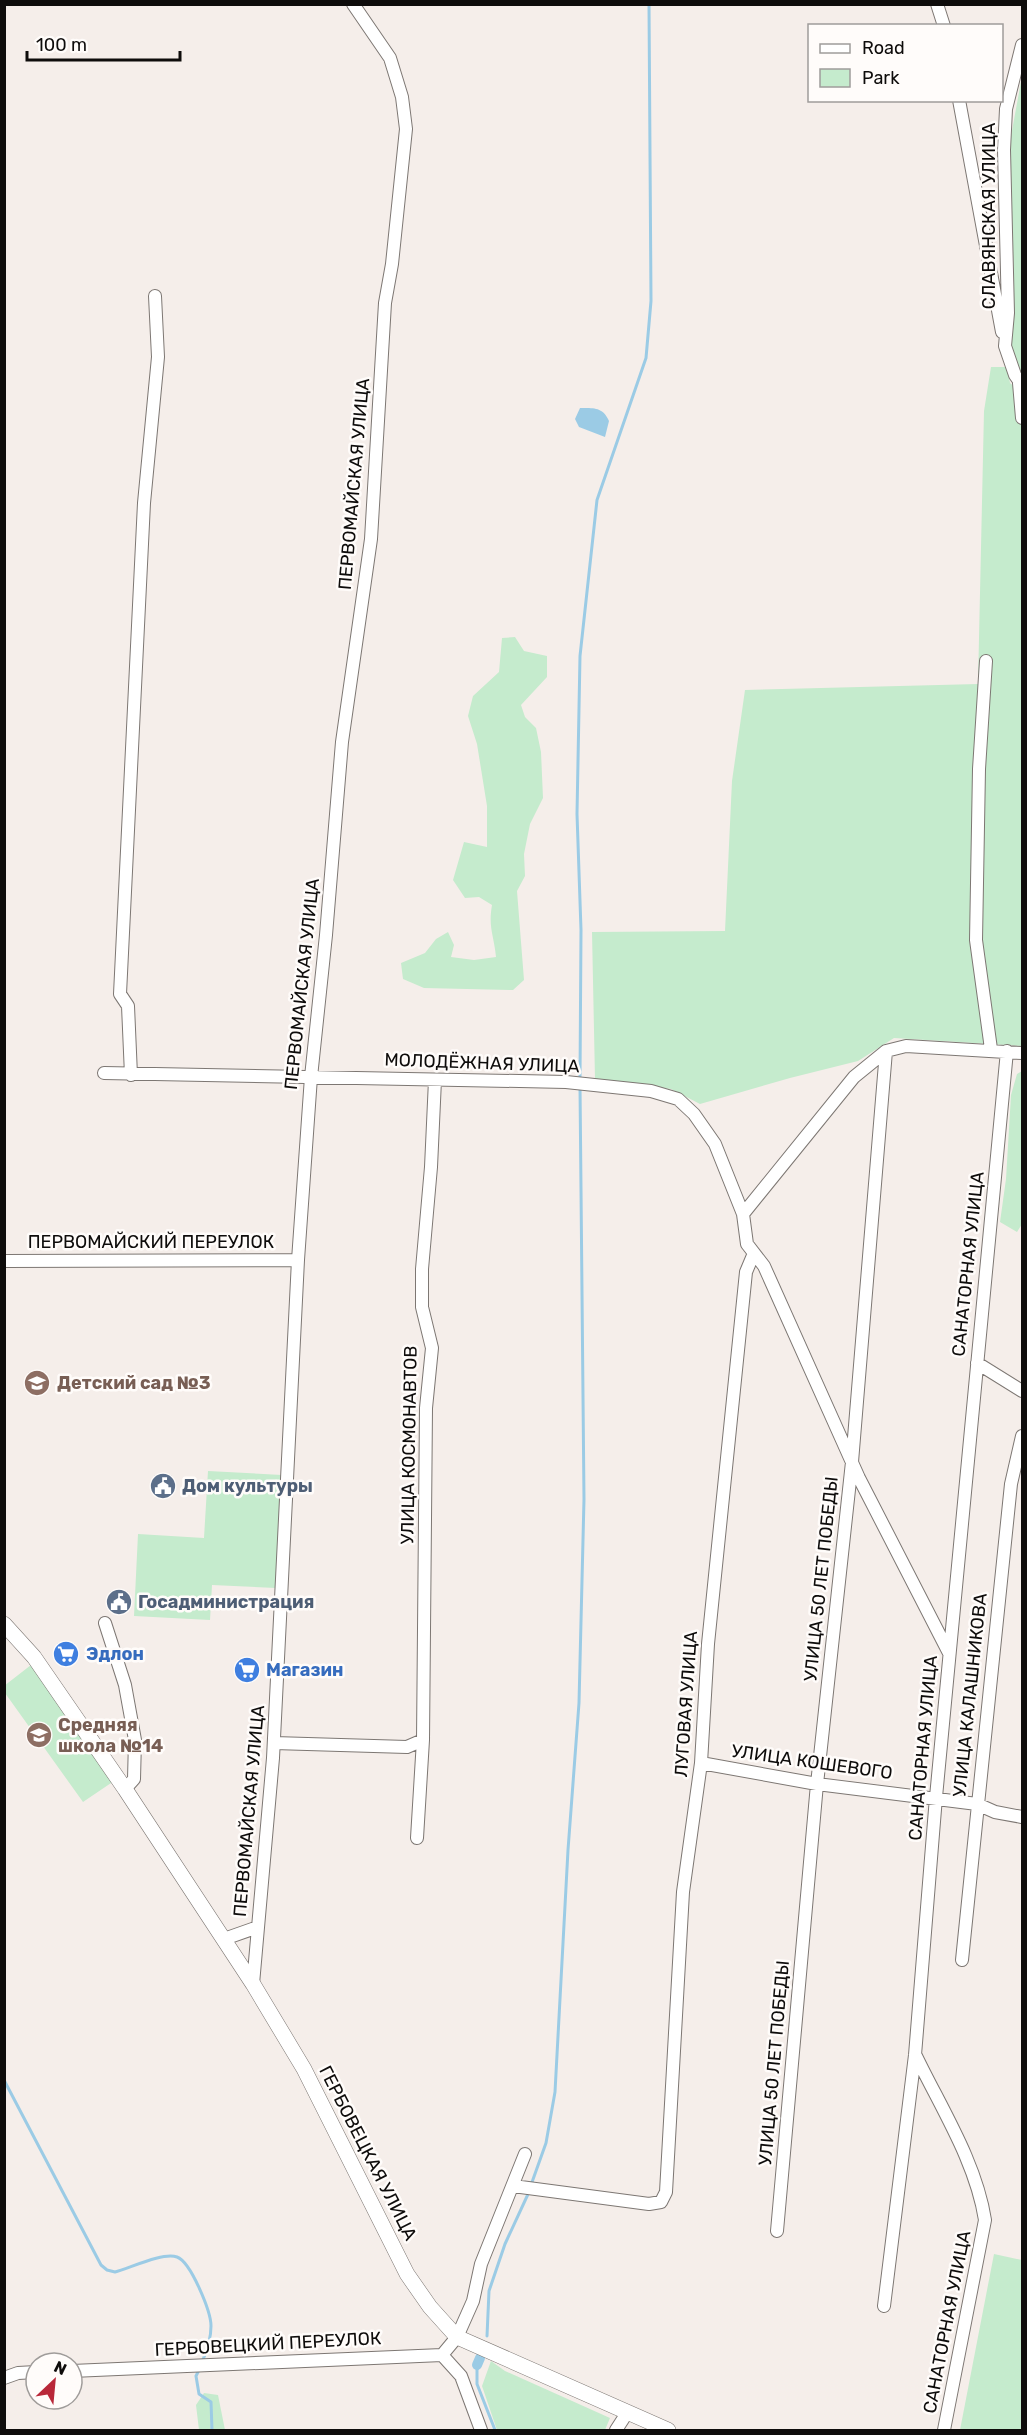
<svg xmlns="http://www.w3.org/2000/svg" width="1027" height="2435" font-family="Rubik,sans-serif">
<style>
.green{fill:#c5ebcd}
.water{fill:#9bcbe5}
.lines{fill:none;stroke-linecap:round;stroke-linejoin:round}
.stream{stroke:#9bcbe5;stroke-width:3}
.canal{stroke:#9bcbe5;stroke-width:10}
.minor-casing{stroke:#7d7773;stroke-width:14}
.tertiary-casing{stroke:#7d7773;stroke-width:16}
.minor{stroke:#fff;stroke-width:12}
.tertiary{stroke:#fff;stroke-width:15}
.labels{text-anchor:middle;stroke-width:5;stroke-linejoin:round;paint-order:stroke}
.street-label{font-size:18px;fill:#0e0c0b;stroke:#fffcfa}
.education-label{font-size:18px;font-weight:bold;fill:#785e54;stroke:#fffcfa;text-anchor:start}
.service-label{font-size:18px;font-weight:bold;fill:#4e5e75;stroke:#fffcfa;text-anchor:start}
.shop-label{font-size:18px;font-weight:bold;fill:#366cbe;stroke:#fffcfa;text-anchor:start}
</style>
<rect width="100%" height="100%" fill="#f5eeea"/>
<path class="green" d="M1022,76V376L1015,367L1011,346L1014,280L1009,147Z
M991,367H1007L1010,383L1022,393V1046L894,1038L858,1061L790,1078L700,1104L671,1089L595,1079L592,932L725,931L732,781L745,690L978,684L984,411Z
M515,637L524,651L547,656V677L521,705L525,717L536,728L541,752L543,798L530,824L524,854L525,876L517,891L524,980L513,990L424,988L403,979L401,963L425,953L436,939L448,932L454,945L451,957L474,960L496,957C494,935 488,928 492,905L479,897L465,898L453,880L464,842L487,847V806L477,744L468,716L473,696L499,672L502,638Z
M1022,1071V1224L1017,1232L1000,1222L1006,1179L1011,1095L1017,1074Z
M208,1471L282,1475L276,1588L212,1585L210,1620L134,1616L138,1534L204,1538Z
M31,1665L114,1781L83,1802L5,1693L4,1686Z
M994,2254L1022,2260V2430H960Z
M491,2361L505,2371L610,2418L605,2430H497L482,2386Z
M204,2393L218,2395L225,2430H199L196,2405Z"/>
<path class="water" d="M580,408C594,408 603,407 609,421L605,437L579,427L575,419Z"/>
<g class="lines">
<path class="stream" d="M580,1079L581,930L577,814L580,656L597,500L646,358L651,301L649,4
M4,2080L101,2265L107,2270L115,2272C130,2268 163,2252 177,2257C191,2262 211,2312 211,2326C211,2338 207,2351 202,2362
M531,2185L546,2143L555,2092L568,1850L579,1703L584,1499L580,1086
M487,2336L489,2291L505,2244L529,2192
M477,2365V2384L495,2430
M200,2368L196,2376L199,2394L211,2402L212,2430"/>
<path class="canal" d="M477,2365L480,2358"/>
<g class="minor-casing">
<path id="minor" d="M937,4L944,26
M1022,45L1006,109L1004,150L1008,313L1005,346L1015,375L1022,385
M959,100L1002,332
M1019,383L1022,418
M986,661L979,769L976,940L991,1049
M104,1073L566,1082L651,1091L678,1099L694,1114L715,1144L743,1214L747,1244L764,1266L859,1478L949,1653
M131,1075L128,1006L120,994L144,503L158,357L155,296
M743,1214L854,1077L886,1051
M4,1261L298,1260
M977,1363L1022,1391
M105,1623L125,1685L135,1740L134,1779L125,1789
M274,1743L407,1747L423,1740L426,1408L432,1348L422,1307V1269L431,1167L435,1080
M701,1763L817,1784L977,1804L995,1812L1022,1817
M417,1838L423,1740
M224,1939L258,1927
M962,1960L1011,1484L1022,1436
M253,1984L273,1758L298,1260L311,1077L326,935L342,742L371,539L385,303L392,264L406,129L402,97L390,58L353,4
M916,2056C941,2108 976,2162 985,2220L944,2430
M513,2186L649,2204L661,2202L666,2192L683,1892L701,1763L708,1644L746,1272L754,1253
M777,2231L817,1784L852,1462L886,1051L906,1046L1022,1053
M884,2306L915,2055L936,1797L1007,1051
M442,2355L461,2376L481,2430
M72,2371L442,2355L457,2337L473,2301L481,2264L525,2154
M4,2378L18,2373L36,2372
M616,2430L627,2413"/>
</g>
<g class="tertiary-casing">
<path id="tertiary" d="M4,1624L34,1657L125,1789L253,1984L304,2069L407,2274L430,2307L457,2337L668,2430"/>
</g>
<use href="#minor" class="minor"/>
<use href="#tertiary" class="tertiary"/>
</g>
<defs>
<g id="school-disc" transform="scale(1.35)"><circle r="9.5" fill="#8d6e63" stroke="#fffcfa"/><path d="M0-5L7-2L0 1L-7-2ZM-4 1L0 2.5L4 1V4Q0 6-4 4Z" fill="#fff"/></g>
<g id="civic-disc" transform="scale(1.35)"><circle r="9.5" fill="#5c6f8a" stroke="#fffcfa"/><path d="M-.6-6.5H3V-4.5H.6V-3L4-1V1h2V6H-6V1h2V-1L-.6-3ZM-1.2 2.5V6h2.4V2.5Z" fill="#fff"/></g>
<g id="supermarket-disc" transform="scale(1.35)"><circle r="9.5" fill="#3f7fe0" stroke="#fffcfa"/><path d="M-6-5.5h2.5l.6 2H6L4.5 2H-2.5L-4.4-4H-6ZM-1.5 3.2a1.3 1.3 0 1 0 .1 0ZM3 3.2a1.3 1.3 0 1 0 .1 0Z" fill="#fff"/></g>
</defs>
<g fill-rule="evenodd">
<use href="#school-disc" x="37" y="1383"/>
<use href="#civic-disc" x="163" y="1486"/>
<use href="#civic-disc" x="119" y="1602"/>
<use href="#supermarket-disc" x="66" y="1654"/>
<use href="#supermarket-disc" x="247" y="1670"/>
<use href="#school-disc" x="39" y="1735"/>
</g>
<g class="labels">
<g class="street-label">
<text transform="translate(989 216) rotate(-90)" y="6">СЛАВЯНСКАЯ УЛИЦА</text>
<text transform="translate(354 484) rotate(-85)" y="6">ПЕРВОМАЙСКАЯ УЛИЦА</text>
<text transform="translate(302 984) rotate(-84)" y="6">ПЕРВОМАЙСКАЯ УЛИЦА</text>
<text transform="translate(482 1063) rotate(2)" y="6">МОЛОДЁЖНАЯ УЛИЦА</text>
<text x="151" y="1248">ПЕРВОМАЙСКИЙ ПЕРЕУЛОК</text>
<text transform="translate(968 1264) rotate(-84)" y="6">САНАТОРНАЯ УЛИЦА</text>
<text transform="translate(409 1445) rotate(-89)" y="6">УЛИЦА КОСМОНАВТОВ</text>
<text transform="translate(821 1579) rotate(-84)" y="6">УЛИЦА 50 ЛЕТ ПОБЕДЫ</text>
<text transform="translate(970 1695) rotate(-84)" y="6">УЛИЦА КАЛАШНИКОВА</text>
<text transform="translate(686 1704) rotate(-86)" y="6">ЛУГОВАЯ УЛИЦА</text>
<text transform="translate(923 1748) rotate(-85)" y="6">САНАТОРНАЯ УЛИЦА</text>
<text transform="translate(812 1762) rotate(8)" y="6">УЛИЦА КОШЕВОГО</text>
<text transform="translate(249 1811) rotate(-85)" y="6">ПЕРВОМАЙСКАЯ УЛИЦА</text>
<text transform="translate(774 2063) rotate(-85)" y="6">УЛИЦА 50 ЛЕТ ПОБЕДЫ</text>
<text transform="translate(368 2153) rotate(63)" y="6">ГЕРБОВЕЦКАЯ УЛИЦА</text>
<text transform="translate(947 2322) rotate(-79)" y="6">САНАТОРНАЯ УЛИЦА</text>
<text transform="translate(268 2344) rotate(-3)" y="6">ГЕРБОВЕЦКИЙ ПЕРЕУЛОК</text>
</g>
<g class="education-label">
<text x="57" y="1389">Детский сад №3</text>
<text x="58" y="1731">Средняя<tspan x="58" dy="21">школа №14</tspan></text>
</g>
<g class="service-label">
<text x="182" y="1492">Дом культуры</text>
<text x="138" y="1608">Госадминистрация</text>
</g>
<g class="shop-label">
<text x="86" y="1660">Эдлон</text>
<text x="266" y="1676">Магазин</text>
</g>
</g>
<rect width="1027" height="2435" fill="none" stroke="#0e0c0b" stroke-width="12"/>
<rect x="808" y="24" width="195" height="78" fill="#fffcfa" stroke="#9f9c9a" stroke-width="1.5"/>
<rect x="820" y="44" width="30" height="9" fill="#ffffff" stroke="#9f9c9a" stroke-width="1.5"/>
<text x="862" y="54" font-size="18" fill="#0e0c0b">Road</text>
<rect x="820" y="69" width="30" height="18" fill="#c5ebcd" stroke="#9f9c9a" stroke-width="1.5"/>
<text x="862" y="84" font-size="18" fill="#0e0c0b">Park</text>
<g transform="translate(54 2381) rotate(26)"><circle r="28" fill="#fffcfa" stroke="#9f9c9a" stroke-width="1.5"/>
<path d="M0-4.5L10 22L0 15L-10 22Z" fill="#b92839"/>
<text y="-9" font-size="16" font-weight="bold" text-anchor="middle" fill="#0e0c0b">N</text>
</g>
<path d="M27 51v9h153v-9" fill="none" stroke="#0e0c0b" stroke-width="3"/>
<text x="36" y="51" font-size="18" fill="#0e0c0b" stroke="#fffcfa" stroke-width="4.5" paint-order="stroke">100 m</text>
</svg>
